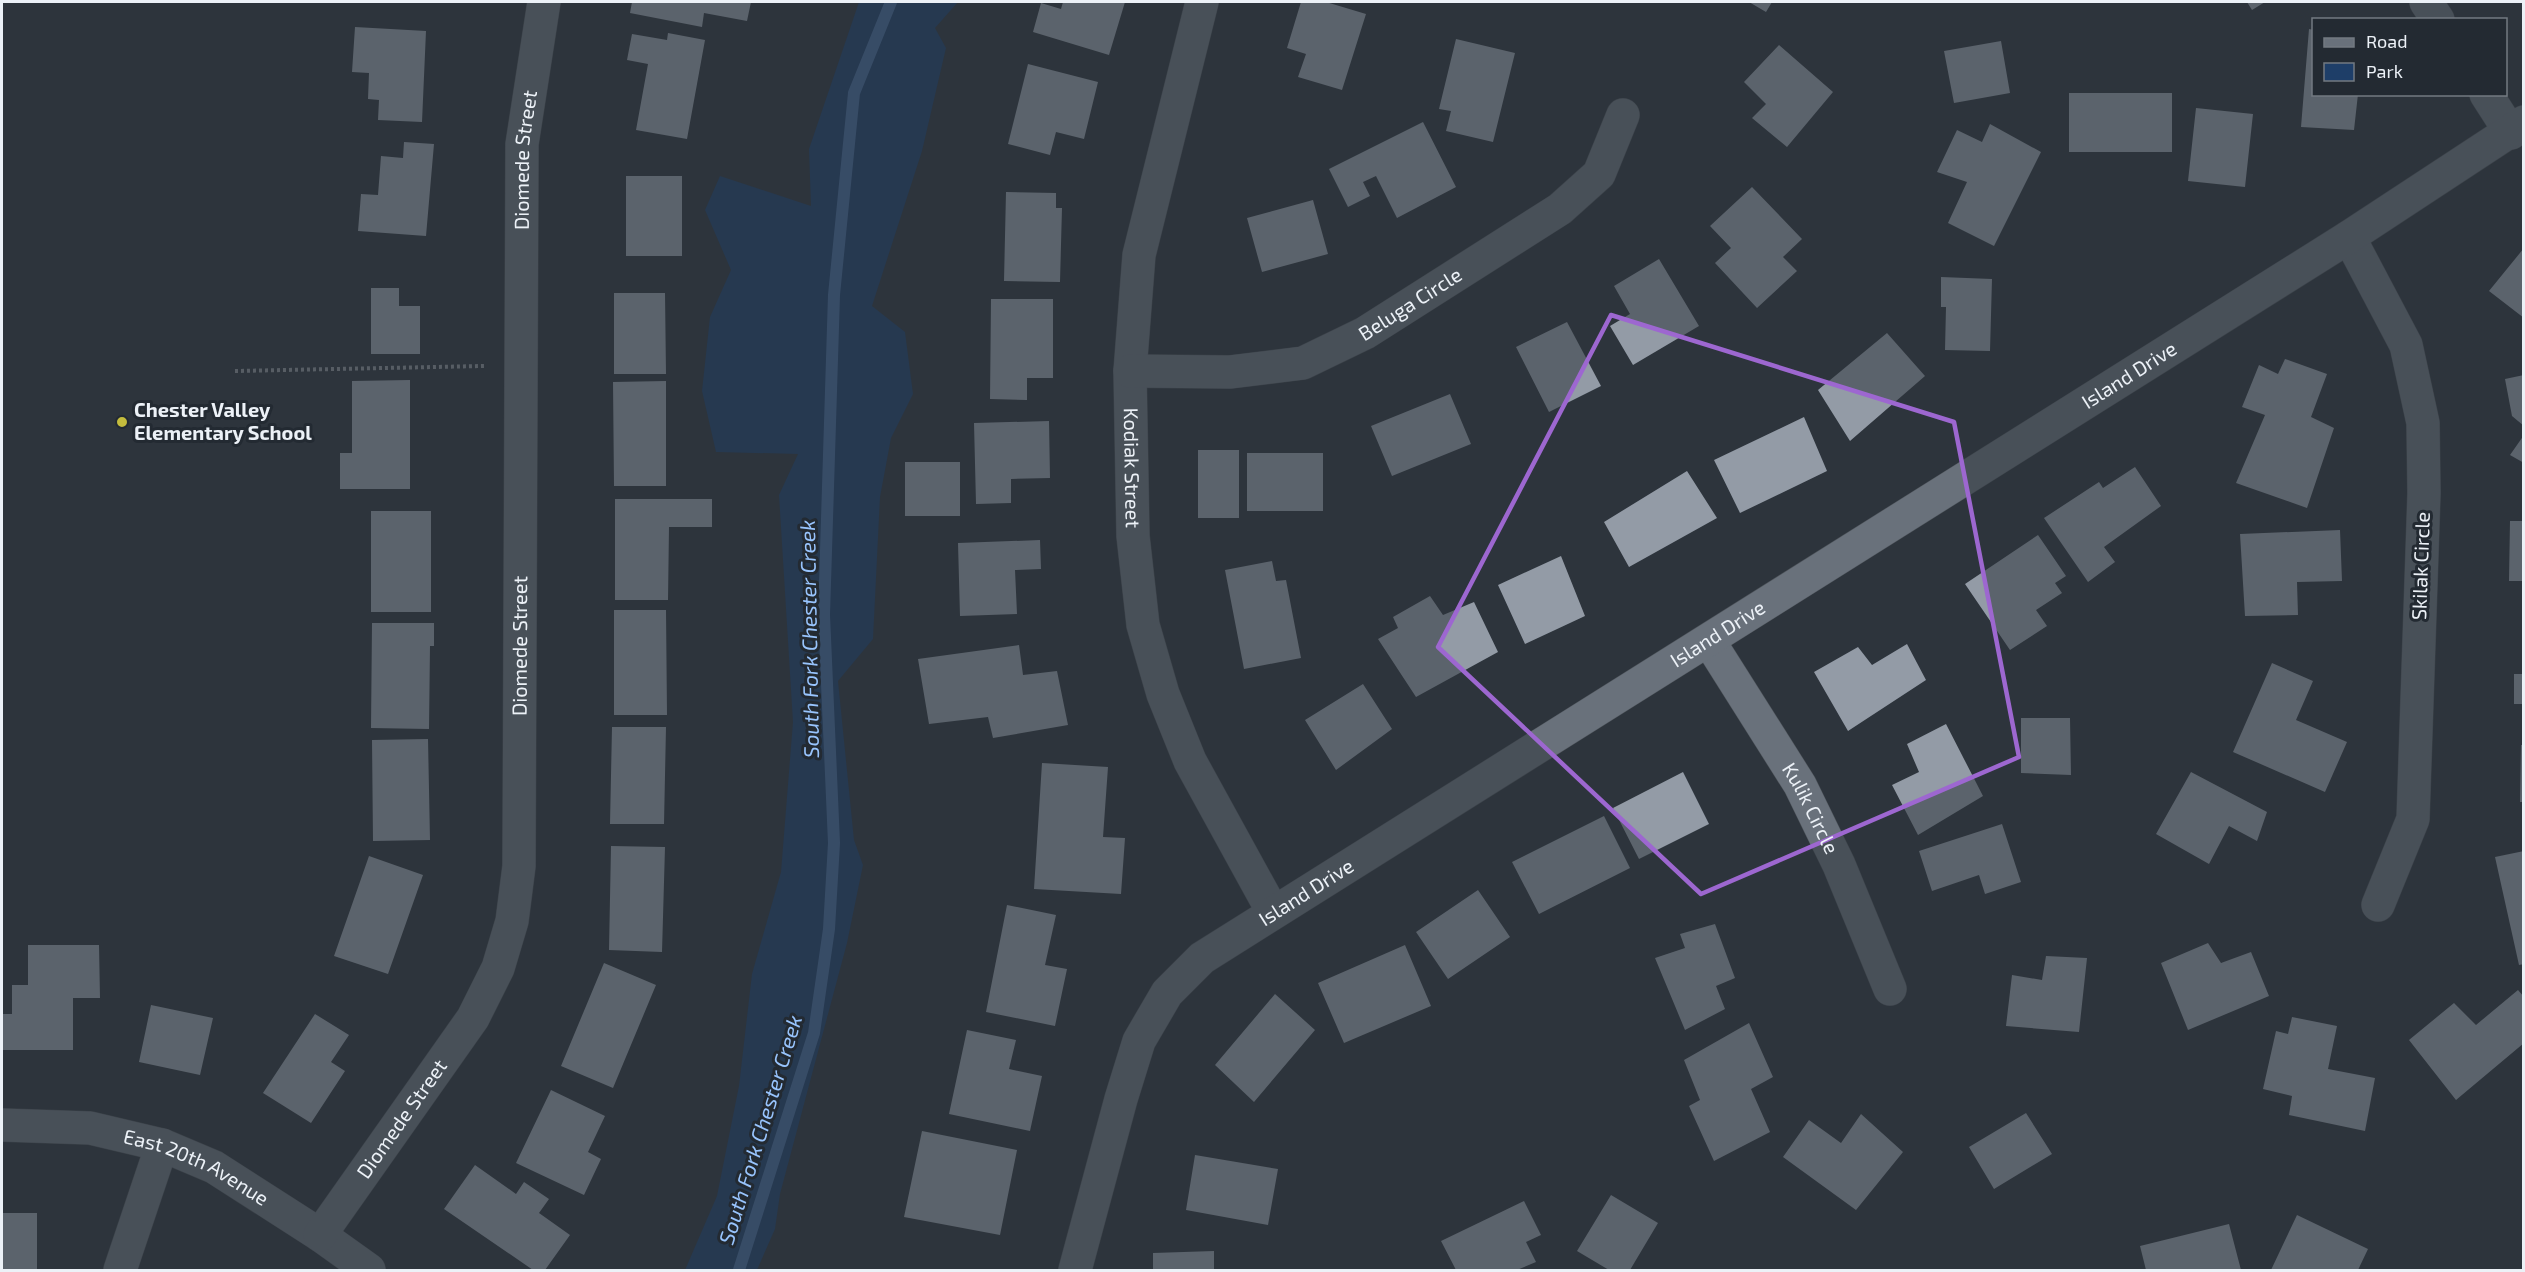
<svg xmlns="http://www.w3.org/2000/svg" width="2525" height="1272" font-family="'Exo 2',sans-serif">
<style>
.green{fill:#1e3e68}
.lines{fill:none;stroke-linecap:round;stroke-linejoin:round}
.stream{stroke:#446999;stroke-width:12}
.building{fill:#939ba6}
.minor-casing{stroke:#4d535a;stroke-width:34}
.path{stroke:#898f96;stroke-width:4;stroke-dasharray:3 3;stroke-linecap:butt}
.minor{stroke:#69717b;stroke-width:33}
.marked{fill:none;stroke:#9d67d0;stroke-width:4.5;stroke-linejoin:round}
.poi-dot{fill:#c4bc3d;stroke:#232a32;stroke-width:2}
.labels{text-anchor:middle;stroke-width:6;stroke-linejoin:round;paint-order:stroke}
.street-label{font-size:20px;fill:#ecf1f7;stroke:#232a32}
.poi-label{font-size:20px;font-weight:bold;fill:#ecf1f7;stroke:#232a32;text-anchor:start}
.water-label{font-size:21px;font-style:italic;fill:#98c4fd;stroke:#232a32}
</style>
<rect width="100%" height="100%" fill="#2d343c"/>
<path class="green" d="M859,2H958L935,28L946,48L922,151L872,306L905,332L913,394L891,438L880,497L873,639L838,681L854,840L863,865L847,943L780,1194L775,1229L757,1270H685L717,1196L739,1086L752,974L781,872L793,722L779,495L798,454L716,452L702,391L710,317L731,270L705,210L720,176L811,206L809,149Z"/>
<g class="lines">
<path class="stream" d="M739,1270L814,1033L829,929L834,843L824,615L834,295L854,93L891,2"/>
</g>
<path class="building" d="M632,2H751L747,21L704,13L702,27L630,13Z
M1063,2H1125L1109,55L1033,32L1041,3L1061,9Z
M1301,2H1326L1366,14L1342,90L1298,77L1306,54L1287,48Z
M1749,2H1772L1766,12Z
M2247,2H2265L2252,10Z
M355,27L426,31L422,122L378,120L379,100L368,99L369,73L352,72Z
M2309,29L2314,30V94H2358L2354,130L2301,127Z
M668,33L705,40L687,139L636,130L648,64L627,60L632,34L667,40Z
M1456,39L1515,53L1493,142L1446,131L1451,111L1439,109Z
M2001,41L2010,93L1954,103L1944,51Z
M1779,45L1833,92L1787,147L1752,118L1766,104L1744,82Z
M1028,64L1098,82L1084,139L1056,132L1050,155L1008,144Z
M2069,93H2172V152H2069Z
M2196,108L2253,114L2245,187L2188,181Z
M1423,122L1456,187L1397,218L1376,176L1363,182L1370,196L1348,207L1329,169Z
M1990,124L2041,152L1994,246L1948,223L1967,182L1937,172L1957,130L1982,142Z
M404,142L434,144L426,236L358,231L361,194L378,195L381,156L403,158Z
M626,176H682V256H626Z
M1752,187L1802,239L1783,257L1797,271L1757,308L1715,263L1731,248L1710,226Z
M1006,192L1056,193V208H1062L1060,282L1004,281Z
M1313,200L1328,254L1262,272L1247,218Z
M2524,248V318L2489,291Z
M1659,259L1699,326L1633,365L1610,326L1630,314L1614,286Z
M1941,277L1992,279L1990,351L1945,350L1946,307H1941Z
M371,288H399V306H420V354H371Z
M614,293H665L666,374H614Z
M991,299H1053V378H1027V400L990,399Z
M1567,322L1601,386L1549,412L1516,347Z
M1887,333L1925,376L1850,441L1818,390Z
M2285,359L2327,374L2311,417L2334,428L2307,508L2236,483L2265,415L2242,407L2259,365L2278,374Z
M2524,375V426L2512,416L2505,379Z
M410,380V489H340V453H352V381Z
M666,381V486H614L613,382Z
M1450,394L1471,444L1392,476L1371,426Z
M1804,417L1827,471L1740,513L1714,460Z
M1049,421L1050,478L1011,479V503L976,504L974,423Z
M2524,435V463L2510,455Z
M1198,450H1239V518H1198Z
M1247,453H1323V511H1247Z
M905,462H960V516H905Z
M2135,467L2161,506L2104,547L2115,562L2088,582L2044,518L2099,482L2103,488Z
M1687,471L1717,518L1629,567L1604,522Z
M615,499H712V527H669L668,600H615Z
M371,511H431V612H371Z
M2510,521H2524V581H2509Z
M2340,530L2342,581L2297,582L2298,615L2245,616L2240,534Z
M2038,535L2066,576L2055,583L2062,593L2036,610L2047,626L2010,650L1965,584Z
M1040,540L1041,569L1015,570L1017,614L960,616L958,543Z
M1561,556L1585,616L1525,644L1498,585Z
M1272,561L1276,581L1286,580L1301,658L1244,669L1225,570Z
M1430,596L1443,615L1474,602L1498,652L1416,697L1378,639L1398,628L1393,617Z
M614,610H666L667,715H614Z
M372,623H434V646H430L429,729L371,728Z
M1907,644L1926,680L1848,731L1814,672L1858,647L1872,665Z
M1019,645L1023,675L1057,671L1068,725L993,738L988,717L929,724L918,659Z
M2272,663L2313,681L2296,720L2347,742L2325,792L2233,752Z
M2514,674H2524V704H2514Z
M1363,684L1392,729L1336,770L1305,720Z
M2021,718H2070L2071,775L2021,773Z
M1946,724L1983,796L1918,835L1892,785L1919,772L1907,744Z
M612,727H666L664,824H610Z
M428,739L430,840L373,841L372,740Z
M2521,745H2524V802H2520Z
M1042,763L1108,767L1103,837L1125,838L1121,894L1034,889Z
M1683,772L1709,824L1639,859L1613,808Z
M2191,772L2267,812L2257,841L2229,826L2209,864L2156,834Z
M1604,816L1630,868L1539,914L1512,862Z
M2002,824L2021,882L1985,894L1979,875L1932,891L1919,851Z
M611,846L665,847L662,952L609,950Z
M2524,851V964L2519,965L2495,857Z
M369,856L423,875L388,974L334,956Z
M1478,890L1510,937L1448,979L1416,932Z
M1007,905L1056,915L1045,965L1067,969L1055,1026L986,1012Z
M1715,924L1735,978L1716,986L1725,1009L1685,1030L1655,958L1685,948L1680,934Z
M2208,943L2221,963L2251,952L2269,996L2188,1030L2161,963Z
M28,945H99L100,998H73V1050H2V1014H12V985H28Z
M1405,945L1431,1006L1344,1043L1318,983Z
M2046,956L2087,958L2079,1032L2006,1026L2012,975L2042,980Z
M604,963L656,985L613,1088L561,1066Z
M2518,990L2524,997V1043L2456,1100L2409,1040L2454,1003L2476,1025Z
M1275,994L1315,1030L1254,1102L1215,1065Z
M151,1005L213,1018L200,1075L139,1062Z
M315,1014L349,1035L331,1062L345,1071L311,1123L263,1093Z
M2292,1017L2337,1026L2328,1069L2375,1078L2365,1131L2289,1115L2292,1096L2263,1089L2276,1031L2288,1034Z
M1749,1023L1773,1077L1751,1089L1770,1132L1714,1161L1689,1106L1700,1100L1684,1060Z
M967,1030L1016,1040L1009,1069L1042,1076L1030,1131L949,1114Z
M551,1090L605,1116L588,1152L601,1159L584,1195L516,1163Z
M2026,1113L2052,1154L1994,1189L1969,1147Z
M1861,1114L1903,1152L1856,1210L1783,1157L1809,1120L1841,1143Z
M922,1131L1017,1150L1000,1235L904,1217Z
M1195,1155L1278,1169L1268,1225L1186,1210Z
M475,1165L516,1194L524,1182L549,1199L539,1213L570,1235L545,1270H533L444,1209Z
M1611,1195L1658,1223L1630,1270H1609L1577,1251Z
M1524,1201L1541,1235L1526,1242L1536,1262L1517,1270H1456L1441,1241Z
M2,1213H37V1270H2Z
M2297,1215L2368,1249L2358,1270H2271Z
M2229,1224L2241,1270H2146L2140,1246Z
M1214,1251V1270H1153V1253Z"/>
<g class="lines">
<g class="minor-casing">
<g id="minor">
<path id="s1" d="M1202,2L1139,255L1130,371L1133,536L1143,625L1163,694L1190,761L1273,912"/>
<path d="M2426,2L2438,20"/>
<path d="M2486,94L2511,133"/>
<path d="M2349,237L2406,345L2423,423L2424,493L2413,819L2378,905"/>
<path id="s2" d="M1130,371L1230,372L1303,363L1365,333L1560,209L1599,174L1623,115"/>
<path id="s3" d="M1709,641L1800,785L1839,865L1890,989"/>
<path id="s4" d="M2,1125L90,1128L162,1145L214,1167L320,1235L369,1270"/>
<path id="s5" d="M320,1235L473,1018L498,968L512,921L519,866L522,144L544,2"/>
<path d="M120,1270L162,1145"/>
<path id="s6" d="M1075,1270L1121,1099L1139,1041L1167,993L1202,958L2349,237L2524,122"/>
</g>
</g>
<path class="path" d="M235,371L484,366"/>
<use href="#minor" class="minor"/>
</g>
<path d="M0 0H2525V1272H0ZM1611,315L1954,422L2019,757L1701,894L1438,647Z" fill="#2d343c" fill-opacity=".55" fill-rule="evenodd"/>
<path class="marked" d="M1611,315L1954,422L2019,757L1701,894L1438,647Z"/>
<circle class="poi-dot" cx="122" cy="422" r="6"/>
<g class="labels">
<g class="street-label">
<text dy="7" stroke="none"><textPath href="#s5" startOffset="1132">Diomede Street</textPath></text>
<text dy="7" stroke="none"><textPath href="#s2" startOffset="296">Beluga Circle</textPath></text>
<text dy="7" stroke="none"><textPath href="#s6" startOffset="1438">Island Drive</textPath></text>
<text dy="7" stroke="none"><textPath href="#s1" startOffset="474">Kodiak Street</textPath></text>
<text transform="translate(2421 566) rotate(-88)" y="7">Skilak Circle</text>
<text dy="7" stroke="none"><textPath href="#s6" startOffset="952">Island Drive</textPath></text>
<text dy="7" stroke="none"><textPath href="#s5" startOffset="646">Diomede Street</textPath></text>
<text dy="7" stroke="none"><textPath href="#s3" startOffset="196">Kulik Circle</textPath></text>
<text dy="7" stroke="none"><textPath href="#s6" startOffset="466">Island Drive</textPath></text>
<text dy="7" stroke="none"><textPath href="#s5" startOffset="142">Diomede Street</textPath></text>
<text dy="7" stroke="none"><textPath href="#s4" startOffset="202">East 20th Avenue</textPath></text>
</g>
<g class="poi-label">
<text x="134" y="417">Chester Valley<tspan x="134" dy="23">Elementary School</tspan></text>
</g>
<g class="water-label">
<text transform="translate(810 639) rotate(-91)" y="7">South Fork Chester Creek</text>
<text transform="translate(761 1130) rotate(-73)" y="7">South Fork Chester Creek</text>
</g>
</g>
<rect width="2525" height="1272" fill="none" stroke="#ecf1f7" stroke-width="6"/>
<rect x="2312" y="18" width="195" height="78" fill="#232a32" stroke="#737a81" stroke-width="1.5"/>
<rect x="2324" y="38" width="30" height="9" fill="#69717b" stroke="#737a81" stroke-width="1.5"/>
<text x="2366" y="48" font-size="18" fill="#ecf1f7">Road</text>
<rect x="2324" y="63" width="30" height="18" fill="#1e3e68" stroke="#737a81" stroke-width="1.5"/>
<text x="2366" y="78" font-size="18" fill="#ecf1f7">Park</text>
</svg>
